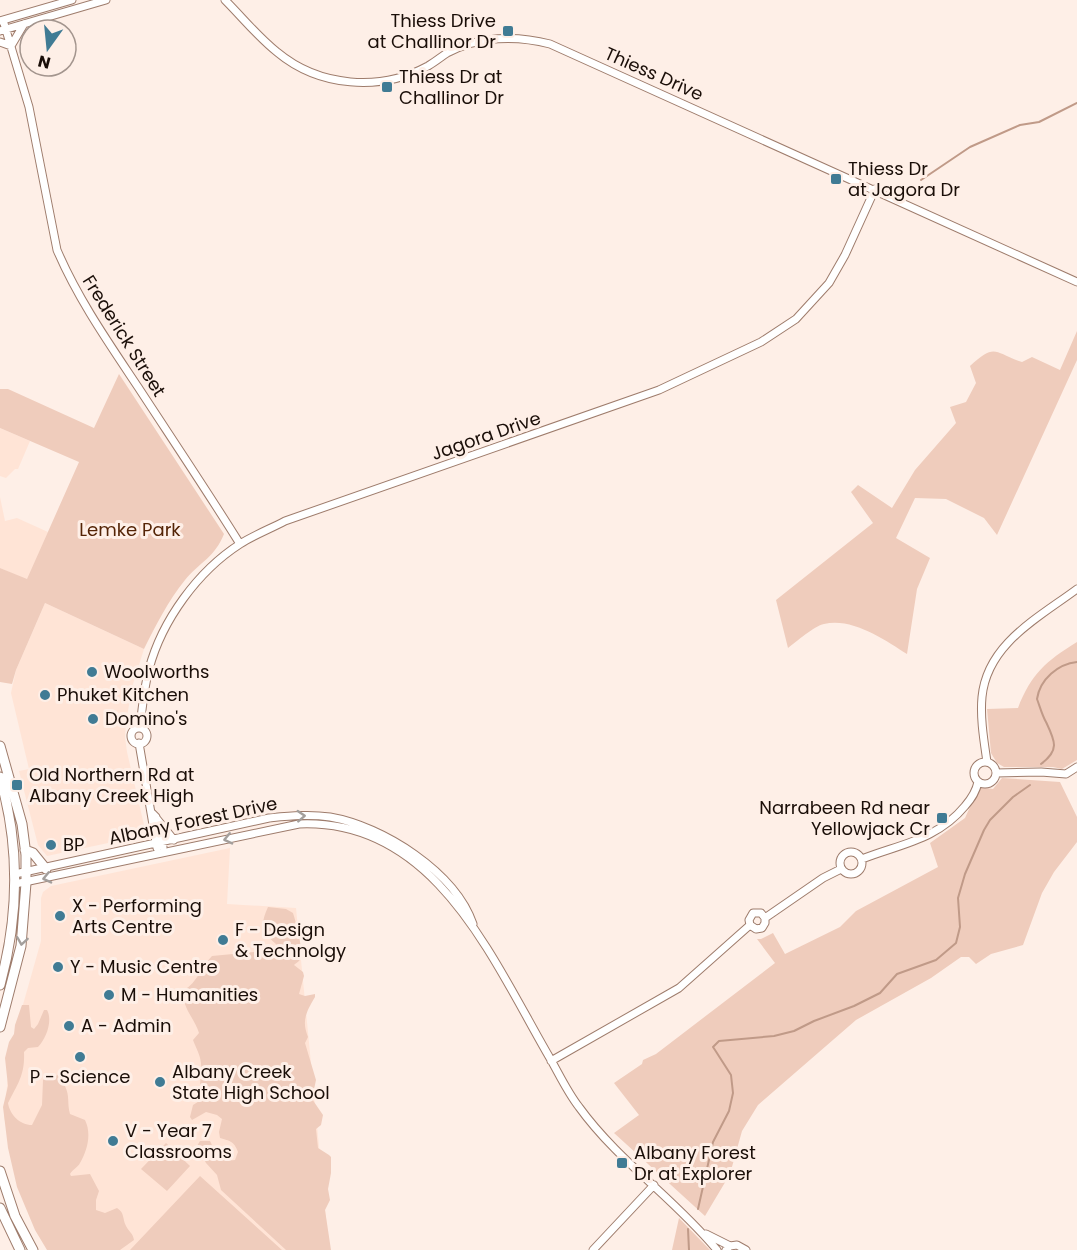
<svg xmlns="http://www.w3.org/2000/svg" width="1077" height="1250" font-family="Poppins,sans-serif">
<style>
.built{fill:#ffe4d6}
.green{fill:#efccbc}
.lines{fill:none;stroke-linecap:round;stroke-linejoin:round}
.stream{stroke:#c09a88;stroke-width:2}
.minor-casing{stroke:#9e7c6c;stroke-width:9}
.highway-casing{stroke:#9e7c6c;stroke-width:11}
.minor{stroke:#fff;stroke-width:7}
.highway{stroke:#fff;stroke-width:9}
.oneway{stroke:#a39f9c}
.poi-dot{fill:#407b94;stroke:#feefe7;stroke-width:2}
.labels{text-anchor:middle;stroke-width:6;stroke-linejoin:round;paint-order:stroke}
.poi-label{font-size:18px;fill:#1a0e08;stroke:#feefe7;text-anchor:start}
.street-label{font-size:18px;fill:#1a0e08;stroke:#feefe7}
.park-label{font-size:18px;fill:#542406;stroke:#feefe7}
</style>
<rect width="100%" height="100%" fill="#feefe7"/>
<path class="built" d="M0,428L30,441L18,469H15L6,478L0,476Z
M0,497L5,521L17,518L48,532L27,580L0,568Z
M45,603L144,649L133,684L126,721L125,737L127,752L145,829L143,833L141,836L47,856L38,845L19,771L29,769L11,693L16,670Z
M230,848L227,904L296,908L329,1250H54L15,1173L4,1116L11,1047L41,941V898L43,892L51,886Z"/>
<path class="green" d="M1077,331V360L997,535L984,518L946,499L915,498L896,538L930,558L917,589L907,654C885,640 852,617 824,624C814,626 796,642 788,648L776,600L873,523L851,492L858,485L892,508L915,470L956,423L950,407L966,402L976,383L970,366C996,342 994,353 1022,362L1032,357L1060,370Z
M119,374L224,534C215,557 200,562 185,580C168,601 156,625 144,649L45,603L16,670L12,684L0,682V568L27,579L79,462L0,428V389H8L94,428Z
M1077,642V760L1062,769L1053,767H1004L997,763L991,753L987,709L1018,708C1031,674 1046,661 1077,642Z
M1002,778L1060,782L1077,817V842L1054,872L1042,893L1023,945L991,954L976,964L969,957H961L931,978L856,1020L758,1105L742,1131L730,1174L705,1216L614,1133L639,1115L614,1083L642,1064L643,1060L656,1054L775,963L757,939H761L773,933L785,954L840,927L856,911L938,867L930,843L965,818L979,787L993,789Z
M268,907L286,909L293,913C296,922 303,949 301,958C300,961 296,963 294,965L303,972L304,976L299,994L305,996L315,994V997C307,1011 301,1020 308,1037L305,1043L316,1080L312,1099L323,1115L321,1125L316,1129L318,1148L329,1155L331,1157V1173L328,1189L330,1200L325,1210L331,1250H286L221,1190L217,1175L206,1163L197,1146L200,1141H210C216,1153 219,1162 235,1160L238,1152C234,1141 230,1141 220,1138L219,1132L222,1119L217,1115L206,1112L192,1120L190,1117L193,1105L201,1100C198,1088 202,1076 201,1063C200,1054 196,1048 193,1040L199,1033C195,1019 180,1005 184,990C197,983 202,966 212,956L254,952L267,955L275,950L276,944C261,931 260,925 268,907Z
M22,1005H29L31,1027L34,1029L38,1024L44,1010H47C53,1021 46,1039 38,1047L28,1048L24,1052C25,1075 18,1083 8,1103C10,1115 20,1125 32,1125L42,1105L43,1080L48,1076L54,1077L63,1072L69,1075V1082L65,1086C70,1096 67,1104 70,1114L85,1120C92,1134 87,1151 80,1163C78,1167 73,1169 70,1174L71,1176L90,1174L99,1191L96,1200V1210L105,1213L117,1208C125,1213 122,1218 126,1226C129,1232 133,1233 134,1240L120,1250H47L35,1230L17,1187L8,1148L3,1107L8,1086L5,1058L9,1042L14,1034L15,1025Z
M166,1143L190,1166L167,1191L141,1169Z
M200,1176L282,1250H130Z
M679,1218L710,1250H672Z"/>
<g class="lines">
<path class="stream" d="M921,180L970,147L1020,125L1039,122L1077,103
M1041,764C1060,750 1055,741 1046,722C1042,715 1040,707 1037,699C1040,679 1058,664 1077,662
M698,1209L713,1142L729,1111L733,1093L731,1075L715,1050L713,1047L719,1041L774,1036L794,1031L814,1021L854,1006L880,993L897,974L936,960L956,943L960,927L958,898L965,874L984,830L990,820L1013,797L1030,785
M688,1229L689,1250"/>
<g class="minor-casing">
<path id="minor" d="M225,0C242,17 258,37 277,52C319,87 380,92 428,66C435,62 441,57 447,53C479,36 516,35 550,44L1077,282
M3,20L29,107L57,250C78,299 108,342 138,387C172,439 207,491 240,544
M0,21L72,0
M0,31L106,0
M0,42L11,46L24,24
M140,728C142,708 144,688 149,669C162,620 198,571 240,544C254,535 270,529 285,521L659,390L761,342L796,319L829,283L845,255L875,189
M131 736a8 8 0 1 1 16 0a8 8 0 1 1-16 0Z
M139,743L157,848
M987,762C984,741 980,718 982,697C987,644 1038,618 1077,589
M974 773a11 11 0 1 1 22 0a11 11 0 1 1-22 0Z
M996,773L1041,772L1066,774L1077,767
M152,813L156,817L163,847
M157,819L174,840
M840 863a11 11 0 1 1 22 0a11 11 0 1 1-22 0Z
M862,859C900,844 937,840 965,806C972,798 976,792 978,782
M15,874L269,818C290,816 309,814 330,817C383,826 455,872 473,924
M15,884L299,824C436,818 493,961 551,1060C560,1076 568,1093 579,1107C618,1161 675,1199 717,1250
M765,918L823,878L841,869
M750,925L749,920L753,913H761L765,918
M750,925L756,929L762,928L765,923V918
M551,1061L679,988L750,925
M706,1234L730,1246
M593,1250L654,1185
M726,1250L730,1246L737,1245L746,1250"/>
</g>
<g class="highway-casing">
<path id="highway" d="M0,746L22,824L26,855V883L21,946L0,1027
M0,777C20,846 19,916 0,985
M25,850L33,853L46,869
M0,1171L15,1216L33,1250
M0,1208L20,1250"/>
</g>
<use href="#minor" class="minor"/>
<use href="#highway" class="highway"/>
</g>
<defs><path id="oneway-chevron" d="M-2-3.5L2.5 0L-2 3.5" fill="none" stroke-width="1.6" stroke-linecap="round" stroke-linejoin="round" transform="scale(1.5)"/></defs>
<g class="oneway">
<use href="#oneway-chevron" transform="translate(301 816) rotate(-3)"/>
<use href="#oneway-chevron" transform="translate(228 839) rotate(167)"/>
<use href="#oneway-chevron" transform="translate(47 878) rotate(167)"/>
<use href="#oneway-chevron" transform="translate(22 941) rotate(99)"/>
</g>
<g class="poi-dot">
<rect x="502" y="25" width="12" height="12" rx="3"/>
<rect x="381" y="81" width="12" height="12" rx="3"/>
<rect x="830" y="173" width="12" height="12" rx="3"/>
<circle cx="92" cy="672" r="6"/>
<circle cx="45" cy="695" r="6"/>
<circle cx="93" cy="719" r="6"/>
<rect x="11" y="779" width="12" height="12" rx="3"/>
<rect x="936" y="812" width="12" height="12" rx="3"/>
<circle cx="51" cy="845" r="6"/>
<circle cx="60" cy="916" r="6"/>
<circle cx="223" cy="940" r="6"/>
<circle cx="58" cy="967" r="6"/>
<circle cx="109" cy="995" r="6"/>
<circle cx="69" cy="1026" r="6"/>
<circle cx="80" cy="1057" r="6"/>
<circle cx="160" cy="1082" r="6"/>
<circle cx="113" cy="1141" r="6"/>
<rect x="616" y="1157" width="12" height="12" rx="3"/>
</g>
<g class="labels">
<g class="poi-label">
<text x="496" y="27" text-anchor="end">Thiess Drive<tspan x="496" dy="21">at Challinor Dr</tspan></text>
<text x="399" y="83">Thiess Dr at<tspan x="399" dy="21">Challinor Dr</tspan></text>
<text x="848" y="175">Thiess Dr<tspan x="848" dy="21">at Jagora Dr</tspan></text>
<text x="104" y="678">Woolworths</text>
<text x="57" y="701">Phuket Kitchen</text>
<text x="105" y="725">Domino's</text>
<text x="29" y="781">Old Northern Rd at<tspan x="29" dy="21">Albany Creek High</tspan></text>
<text x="930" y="814" text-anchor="end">Narrabeen Rd near<tspan x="930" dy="21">Yellowjack Cr</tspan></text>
<text x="63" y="851">BP</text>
<text x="72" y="912">X - Performing<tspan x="72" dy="21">Arts Centre</tspan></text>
<text x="235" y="936">F - Design<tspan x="235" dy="21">&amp; Technolgy</tspan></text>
<text x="70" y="973">Y - Music Centre</text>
<text x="121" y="1001">M - Humanities</text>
<text x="81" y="1032">A - Admin</text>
<text x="172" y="1078">Albany Creek<tspan x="172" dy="21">State High School</tspan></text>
<text x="80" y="1083" text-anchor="middle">P - Science</text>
<text x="125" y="1137">V - Year 7<tspan x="125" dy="21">Classrooms</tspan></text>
<text x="634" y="1159">Albany Forest<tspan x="634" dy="21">Dr at Explorer</tspan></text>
</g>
<g class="street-label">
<text transform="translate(654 74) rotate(24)" y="6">Thiess Drive</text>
<text transform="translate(124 336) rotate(58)" y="6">Frederick Street</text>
<text transform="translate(486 436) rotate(-19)" y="6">Jagora Drive</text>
<text transform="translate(193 821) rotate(-12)" y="6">Albany Forest Drive</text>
</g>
<g class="park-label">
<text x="130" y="536">Lemke Park</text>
</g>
</g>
<g transform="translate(48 48) rotate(195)"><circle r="28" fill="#feefe7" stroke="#a3958e" stroke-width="1.5"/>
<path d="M0-4.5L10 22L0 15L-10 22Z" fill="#407b94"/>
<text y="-9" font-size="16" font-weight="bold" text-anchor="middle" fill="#1a0e08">N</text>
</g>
</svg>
